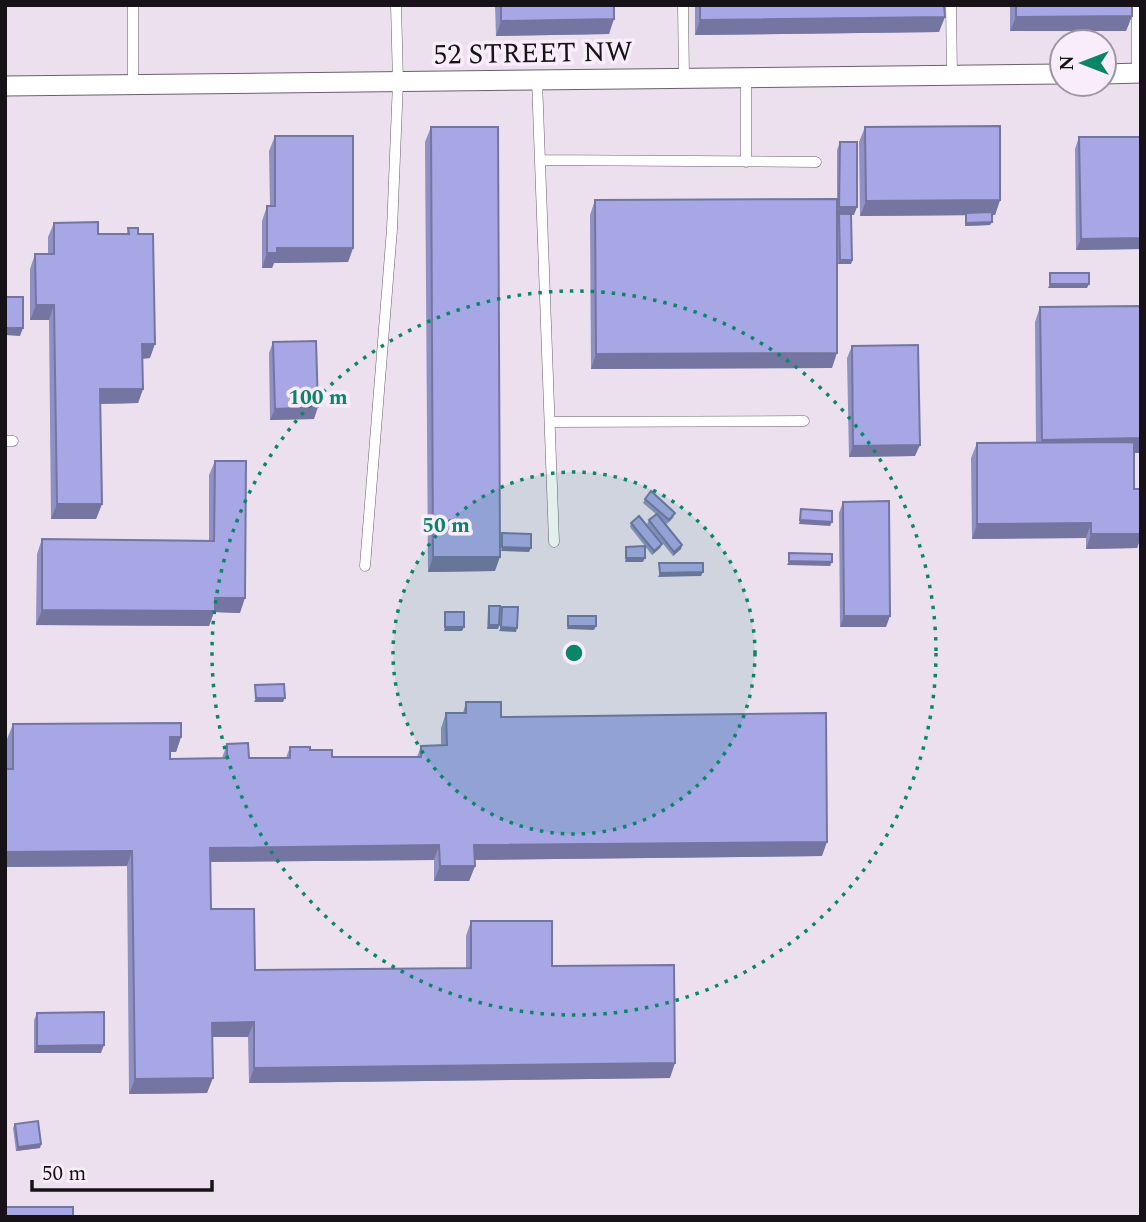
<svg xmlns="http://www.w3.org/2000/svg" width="1146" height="1222" font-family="Spectral,serif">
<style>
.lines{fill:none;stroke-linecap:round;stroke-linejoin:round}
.service-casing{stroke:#6a606d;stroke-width:11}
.minor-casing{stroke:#6a606d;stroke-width:21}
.service{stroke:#fff;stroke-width:10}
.minor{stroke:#fff;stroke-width:19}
.wall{fill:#8f90c4}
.shaded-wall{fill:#7475a0}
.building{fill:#a6a7e4;stroke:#7475a0;stroke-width:2}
.ring{fill:none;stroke:#098667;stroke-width:3.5;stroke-dasharray:3.5 7}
.labels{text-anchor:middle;stroke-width:7;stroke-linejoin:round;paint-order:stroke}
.street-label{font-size:28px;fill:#161217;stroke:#f9edfc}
.centre{fill:#098667;stroke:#f9edfc;stroke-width:3.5}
.ring-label{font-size:21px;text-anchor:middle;font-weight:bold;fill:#098667;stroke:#f9edfc;stroke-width:7;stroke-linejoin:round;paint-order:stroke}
</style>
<rect width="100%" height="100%" fill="#ece0ee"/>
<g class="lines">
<g class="service-casing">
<path id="service" d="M683,5L684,79
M951,5L952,76
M1137,5V73
M746,77V162
M537,80L554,542
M133,85V5
M540,160L816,162
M550,422L804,421
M5,441H13
M365,566L392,229L398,82L396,5"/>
</g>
<g class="minor-casing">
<path id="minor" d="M1104,74L1141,73
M5,86L1062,74"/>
</g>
<use href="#service" class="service"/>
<use href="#minor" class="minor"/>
</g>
<path class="wall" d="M495,5H614L609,34L496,36Z
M695,5H944L939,32L695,35Z
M1010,5H1132V16L1126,31H1010Z
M431,127L495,571L428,572L425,142Z
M865,127L1000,200L995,215H992L990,225L965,226V215L860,216L859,142Z
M275,136L353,248L348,262L274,263L272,268H262V221L267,206H270L269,151Z
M1079,137H1141V249L1076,250L1075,149Z
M840,142L854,215H851L852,260L851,264H838L837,218L838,215H837L832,368L591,369L590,215L595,200L837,203V150Z
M54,223L98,234H127L128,228L150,358L142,359L143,389L138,403L100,404L102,504L96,519H51L49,320H30V269L35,254H48V237Z
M1141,306V453H1134V489H1141V537L1137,548L1086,549V538L972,539L971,458L977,443H1036L1035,322L1040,307Z
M273,342L314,419L270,420L269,353Z
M852,346L915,456L849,457L847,358Z
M215,461L240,613L214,612L209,626L36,625L37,554L42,539L209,540V475Z
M645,499L674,517L667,524L660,518L682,545L681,549L673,556L647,524L649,520L656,514L643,503Z
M843,502L886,627H840L839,513Z
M631,523L662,544L660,548L652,555L630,527Z
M489,606L499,625L498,629H487L488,610Z
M466,702L822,856L474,860L475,866L469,881H434V860L210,862L211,909L255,970L466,968V936L471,921L552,966L670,1078L249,1083L248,1037H212L207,1093L129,1094L127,866L5,867V769H7V739L13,724L181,737L176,752H170V759L222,758L227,744L249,758H286L290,747L310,750L332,757H417L421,746L441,745V728L446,713H463Z
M37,1013L101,1053H34V1020Z
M15,1124L41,1144L40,1148L16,1151L13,1128Z"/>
<path class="shaded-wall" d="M1132,16L1126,31H1010L1016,17Z
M945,17L939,32L695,35L700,20Z
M614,19L609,34L496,36L501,21Z
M1000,200L995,215L860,216L866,201Z
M839,207H857L854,215H837Z
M992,222L990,225L965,226L966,223Z
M1141,238V249L1076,250L1081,239Z
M277,248H353L348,262L274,263L272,268H262L267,253Z
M840,260H852L851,264H838Z
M1050,284H1089L1087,288H1048Z
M36,305H54L49,320H30Z
M5,328H23L20,336L5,335Z
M142,344H155L150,358L137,359Z
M837,353L832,368L591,369L596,354Z
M100,389H143L138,403L95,404Z
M318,407L314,419L270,420L275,409Z
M1141,438V453L1036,454L1042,440Z
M920,445L915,456L849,457L853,446Z
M57,504H102L96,519H51Z
M800,520L832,522L830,526L799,524Z
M1091,523L1086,538L972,539L977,524Z
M1091,534H1141V537L1137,548L1086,549Z
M662,544L660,548L652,555L654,551Z
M682,545L681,549L673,556L674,552Z
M502,547L531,548L529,552L501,551Z
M433,557H500L495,571L428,572Z
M626,558H645L643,562H625Z
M789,561L832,562L830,566L787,565Z
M703,572L701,576L658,577L660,573Z
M215,598H245L240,613L214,612L209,626L36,625L42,610Z
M844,616H890L886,627H840Z
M489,625H499L498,629H487Z
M568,626H596L594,630L567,629Z
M445,627H464L462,631H444Z
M501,627L517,628L516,632L499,631Z
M256,698H285L283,702H254Z
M170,737H181L176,752H164Z
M827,842L822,856L469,860L474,845Z
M439,845L434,860L204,862L210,848Z
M132,851L127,866L5,867V852Z
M440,866H475L469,881H434Z
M254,1022L248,1037H207L212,1023Z
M104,1045L101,1053H34L37,1046Z
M675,1063L670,1078L249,1083L254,1068Z
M213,1078L207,1093L129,1094L135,1079Z
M41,1144L40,1148L16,1151L18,1147Z"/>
<path class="building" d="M501,5H614V19L501,21Z
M700,5H944L945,17L700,20Z
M1016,5H1132V16L1016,17Z
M1000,126V200L866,201L865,127Z
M431,127H498L500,557H433Z
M275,136H353V248H277V253H267V206H275Z
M1079,137H1141V238L1081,239Z
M840,142H857V207H839Z
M837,199V353L596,354L595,200Z
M992,212V222L966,223V213Z
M839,214H851L852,260H840Z
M98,222V234H129L128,228H138V234H153L155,344H142L143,389H100L102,504H57L54,305H36L35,254H54V223Z
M1050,273H1089V284H1050Z
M5,297H23V328H5Z
M1141,306V438L1042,440L1040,307Z
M316,341L318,407L275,409L273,342Z
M918,345L920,445L853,446L852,346Z
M1134,442V489H1141V534H1091V523L977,524V443Z
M215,461H246L245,598H215V611L42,610V539L214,541Z
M651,491L675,513L669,520L645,499Z
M889,501L890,616H844L843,502Z
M801,509L832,511V522L800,520Z
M657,514L682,545L674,552L649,520Z
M639,516L662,544L654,551L631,523Z
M502,533L531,534V548L502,547Z
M645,546V558H626V547Z
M789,553L832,554V562L789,561Z
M659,563H703V572L660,573Z
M489,606H500L499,625H489Z
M502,607H518L517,628L501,627Z
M445,612H464V627H445Z
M568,616H596V626H568Z
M284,684L285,698H256L255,685Z
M466,702H501V717L826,713L827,842L474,845L475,866H440L439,845L210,848L211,909H254L255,970L471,968V921H552V966L674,965L675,1063L254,1068V1022L212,1023L213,1078L135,1079L132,851L5,852V769H13V724L181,723V737H170V759L227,758V744L248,743L249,758H290V747H310V750H332V757H421V746L447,745L446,713H466Z
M104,1012V1045L37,1046V1013Z
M38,1121L41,1144L18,1147L15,1124Z
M5,1186L6,1207H73V1217H5Z"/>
<circle cx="574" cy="653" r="181" fill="#098667" fill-opacity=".12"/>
<g class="ring">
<circle cx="574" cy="653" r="181"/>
<circle cx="574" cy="653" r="362"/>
</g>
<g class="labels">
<g class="street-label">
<text transform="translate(533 52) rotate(-1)" y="10">52 STREET NW</text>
</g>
</g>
<circle cx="574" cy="653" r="10" class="centre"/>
<g class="ring-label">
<text x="318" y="404">100 m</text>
<text x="446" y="532">50 m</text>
</g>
<rect width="1146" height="1222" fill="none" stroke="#161217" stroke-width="14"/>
<g transform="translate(1083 63) rotate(270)"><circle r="33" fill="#f9edfc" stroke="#9e95a0" stroke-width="2"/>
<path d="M0-5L12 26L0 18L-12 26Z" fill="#098667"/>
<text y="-10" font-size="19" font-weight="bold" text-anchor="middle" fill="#161217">N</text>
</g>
<path d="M32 1180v10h180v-10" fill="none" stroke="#161217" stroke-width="3.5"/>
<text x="42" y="1180" font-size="21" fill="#161217" stroke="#f9edfc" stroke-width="5" paint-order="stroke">50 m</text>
</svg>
